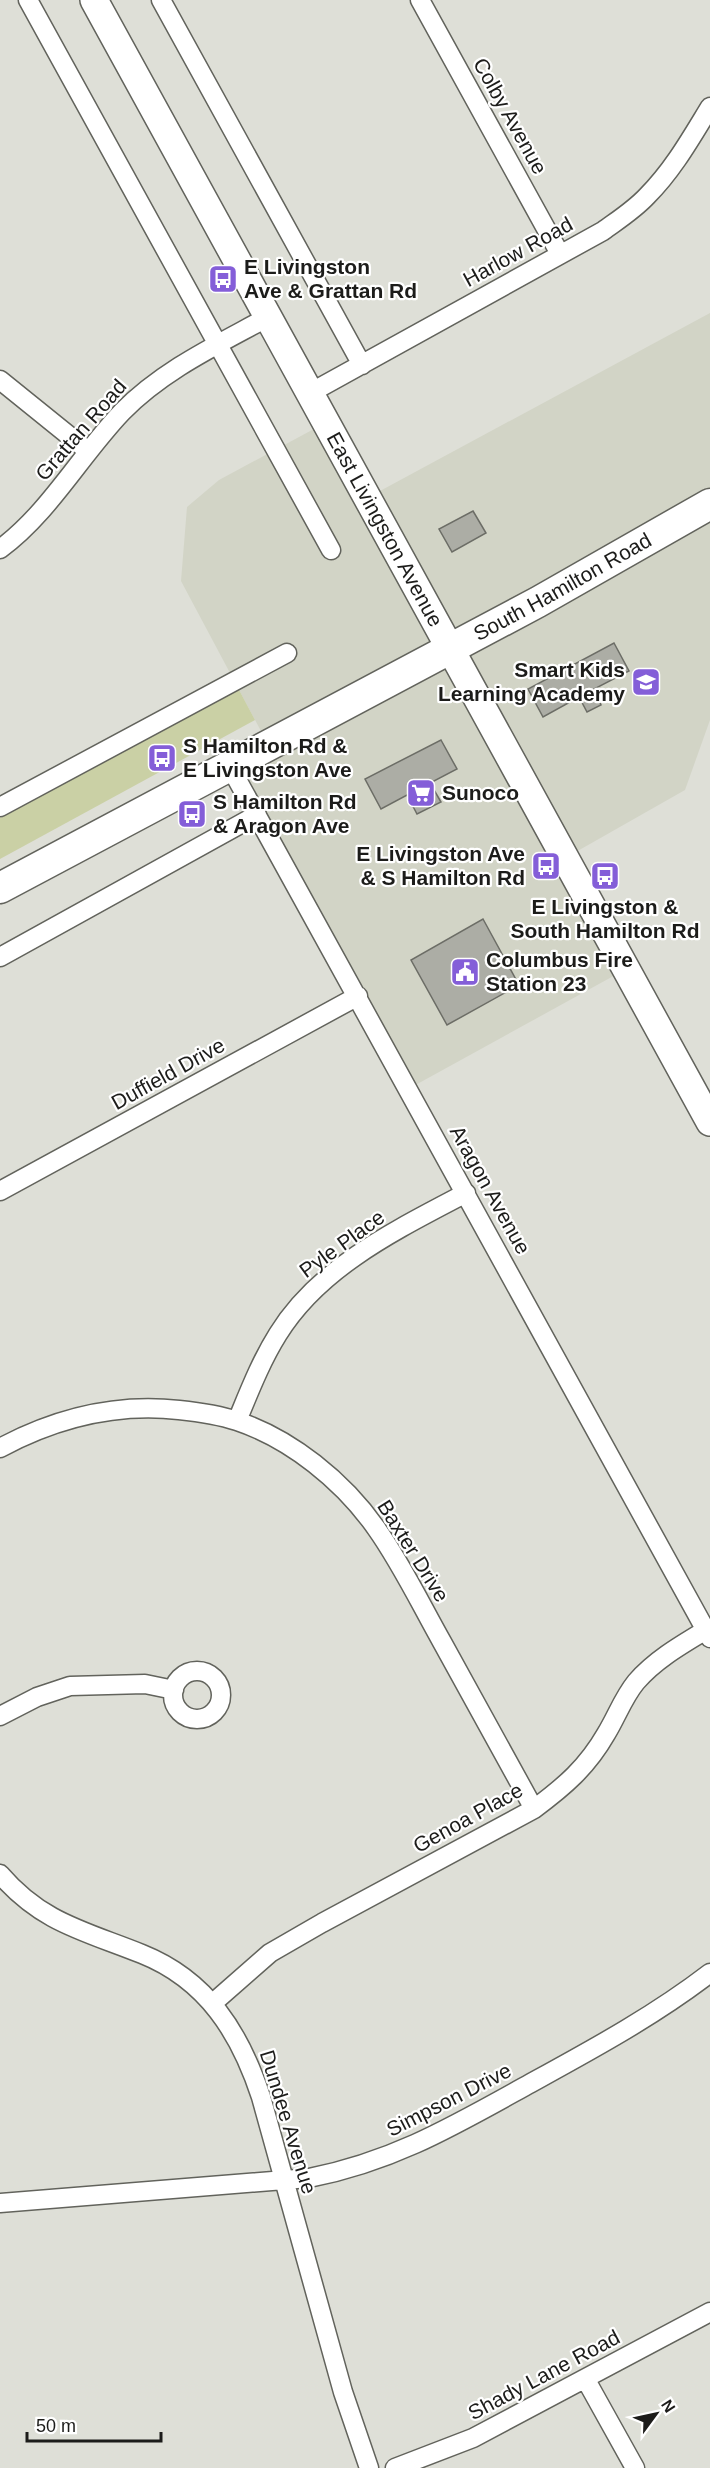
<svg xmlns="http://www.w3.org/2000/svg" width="710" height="2468" font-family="Arial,sans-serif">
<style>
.built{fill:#d2d4c6}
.green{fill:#cad0a5}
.building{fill:#acada5;stroke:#6c6d66;stroke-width:1.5}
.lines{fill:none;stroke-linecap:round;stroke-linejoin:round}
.street-casing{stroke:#62635c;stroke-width:21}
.secondary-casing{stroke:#62635c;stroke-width:30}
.primary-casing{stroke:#62635c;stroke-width:33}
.street{stroke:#fff;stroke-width:18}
.secondary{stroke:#fff;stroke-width:27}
.primary{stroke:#fff;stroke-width:30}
.labels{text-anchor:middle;stroke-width:4.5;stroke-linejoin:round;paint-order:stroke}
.street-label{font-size:21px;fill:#1c1c1a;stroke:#fff}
.poi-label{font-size:21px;font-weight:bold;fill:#1c1c1a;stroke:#fff;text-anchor:start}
</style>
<rect width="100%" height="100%" fill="#dedfd7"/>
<path class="built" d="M710,313V720L685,790L567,857L628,968L410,1088L230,767L269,746L181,581L187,507L219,480L325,423L367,498Z"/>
<path class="green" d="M238,688L255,720L0,859V818Z"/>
<path class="building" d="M473,511L486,533L452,552L439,529Z
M614,643L629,671L594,689L601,705L587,712L579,697L543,717L528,689Z
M441,740L457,769L430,783L441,802L417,814L407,795L381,809L365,779Z
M483,919L519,985L447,1025L411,960Z"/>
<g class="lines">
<g class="street-casing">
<path id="street" d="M28,0L331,550
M161,0L362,365
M420,0L560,254
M0,380L88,451
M310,393L603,231C618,220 634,210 647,196C673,170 691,138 710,107
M0,549C49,513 80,456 122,412C163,370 217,345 268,317
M229,765L710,1638
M0,807L287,653
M0,957L257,815
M0,1191L358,996
M237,1421C249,1392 261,1361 278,1334C320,1266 398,1229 466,1193
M0,1448C56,1418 116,1403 179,1410C198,1412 219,1415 237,1421C291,1439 343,1481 376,1528C401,1563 420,1603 442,1642C472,1697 503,1753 534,1809
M173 1695a24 24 0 1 1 48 0a24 24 0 1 1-48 0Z
M0,1716L37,1697L70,1686L145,1684L174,1690
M0,1874C42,1923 85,1931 142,1954C207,1980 240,2033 261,2097L343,2392L369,2468
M213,2003L270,1953L322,1923L534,1809C565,1786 587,1767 606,1734C617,1716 623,1698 636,1682C655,1660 681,1645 706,1630
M0,2203L309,2178C395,2161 455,2125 531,2083C593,2049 654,2016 710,1973
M586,2380L635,2468
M395,2468L473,2438L710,2312"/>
</g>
<g class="secondary-casing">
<g id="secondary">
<path id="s1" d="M94,0L710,1122"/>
</g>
</g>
<g class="primary-casing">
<g id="primary">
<path id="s2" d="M0,888L538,602L710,504"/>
</g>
</g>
<use href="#street" class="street"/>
<use href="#secondary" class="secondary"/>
<use href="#primary" class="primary"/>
</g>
<defs>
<g id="bus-square" transform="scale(1.5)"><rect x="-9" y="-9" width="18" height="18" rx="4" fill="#845ed8" stroke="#fff"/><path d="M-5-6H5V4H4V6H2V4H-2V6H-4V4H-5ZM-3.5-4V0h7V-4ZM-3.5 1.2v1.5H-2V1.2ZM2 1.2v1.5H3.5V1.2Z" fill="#fff"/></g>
<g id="school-square" transform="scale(1.5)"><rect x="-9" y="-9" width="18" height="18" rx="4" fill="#845ed8" stroke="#fff"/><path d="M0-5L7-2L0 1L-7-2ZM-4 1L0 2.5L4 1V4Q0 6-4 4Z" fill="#fff"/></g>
<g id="supermarket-square" transform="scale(1.5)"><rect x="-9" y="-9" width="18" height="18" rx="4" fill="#845ed8" stroke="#fff"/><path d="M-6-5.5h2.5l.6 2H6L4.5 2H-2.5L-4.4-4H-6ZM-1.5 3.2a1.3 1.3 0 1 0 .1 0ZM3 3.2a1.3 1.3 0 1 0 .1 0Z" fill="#fff"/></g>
<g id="civic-square" transform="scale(1.5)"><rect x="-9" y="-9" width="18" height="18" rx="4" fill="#845ed8" stroke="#fff"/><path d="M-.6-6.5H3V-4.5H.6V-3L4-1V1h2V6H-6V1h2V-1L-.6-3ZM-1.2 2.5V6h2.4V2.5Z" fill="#fff"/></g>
</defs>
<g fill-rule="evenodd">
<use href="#bus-square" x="223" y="279"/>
<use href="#school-square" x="646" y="682"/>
<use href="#bus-square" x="162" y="758"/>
<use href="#supermarket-square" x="421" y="793"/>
<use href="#bus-square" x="192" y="814"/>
<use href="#bus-square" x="546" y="866"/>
<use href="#bus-square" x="605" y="876"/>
<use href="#civic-square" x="465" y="972"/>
</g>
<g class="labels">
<g class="street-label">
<text transform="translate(510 116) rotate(61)" y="7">Colby Avenue</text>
<text transform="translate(518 252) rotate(-29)" y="7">Harlow Road</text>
<text transform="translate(81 430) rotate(-49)" y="7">Grattan Road</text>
<text dy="7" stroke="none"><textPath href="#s1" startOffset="604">East Livingston Avenue</textPath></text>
<text dy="7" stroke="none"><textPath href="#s2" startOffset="638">South Hamilton Road</textPath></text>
<text transform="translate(168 1074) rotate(-29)" y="7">Duffield Drive</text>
<text transform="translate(490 1190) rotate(61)" y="7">Aragon Avenue</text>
<text transform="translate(342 1244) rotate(-36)" y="7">Pyle Place</text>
<text transform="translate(413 1551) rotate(58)" y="7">Baxter Drive</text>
<text transform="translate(468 1818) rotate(-29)" y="7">Genoa Place</text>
<text transform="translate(449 2100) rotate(-27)" y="7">Simpson Drive</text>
<text transform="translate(288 2122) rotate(73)" y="7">Dundee Avenue</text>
<text transform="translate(544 2375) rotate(-28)" y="7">Shady Lane Road</text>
</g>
<g class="poi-label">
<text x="244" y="274">E Livingston<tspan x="244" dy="24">Ave &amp; Grattan Rd</tspan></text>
<text x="625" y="677" text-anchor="end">Smart Kids<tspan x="625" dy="24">Learning Academy</tspan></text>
<text x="183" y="753">S Hamilton Rd &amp;<tspan x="183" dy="24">E Livingston Ave</tspan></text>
<text x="442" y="800">Sunoco</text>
<text x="213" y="809">S Hamilton Rd<tspan x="213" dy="24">&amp; Aragon Ave</tspan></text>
<text x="525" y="861" text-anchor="end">E Livingston Ave<tspan x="525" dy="24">&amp; S Hamilton Rd</tspan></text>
<text x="605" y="914" text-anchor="middle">E Livingston &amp;<tspan x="605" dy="24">South Hamilton Rd</tspan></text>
<text x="486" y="967">Columbus Fire<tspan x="486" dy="24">Station 23</tspan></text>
</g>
</g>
<g transform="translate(656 2414) rotate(57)" stroke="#ffffff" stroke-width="4.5" paint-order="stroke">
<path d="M0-4.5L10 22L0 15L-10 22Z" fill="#1c1c1a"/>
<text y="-9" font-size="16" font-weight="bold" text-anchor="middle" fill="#1c1c1a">N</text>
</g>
<path d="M27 2432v9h134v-9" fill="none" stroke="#1c1c1a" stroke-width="3"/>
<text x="36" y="2432" font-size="18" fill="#1c1c1a" stroke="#ffffff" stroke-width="4.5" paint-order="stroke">50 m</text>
</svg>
